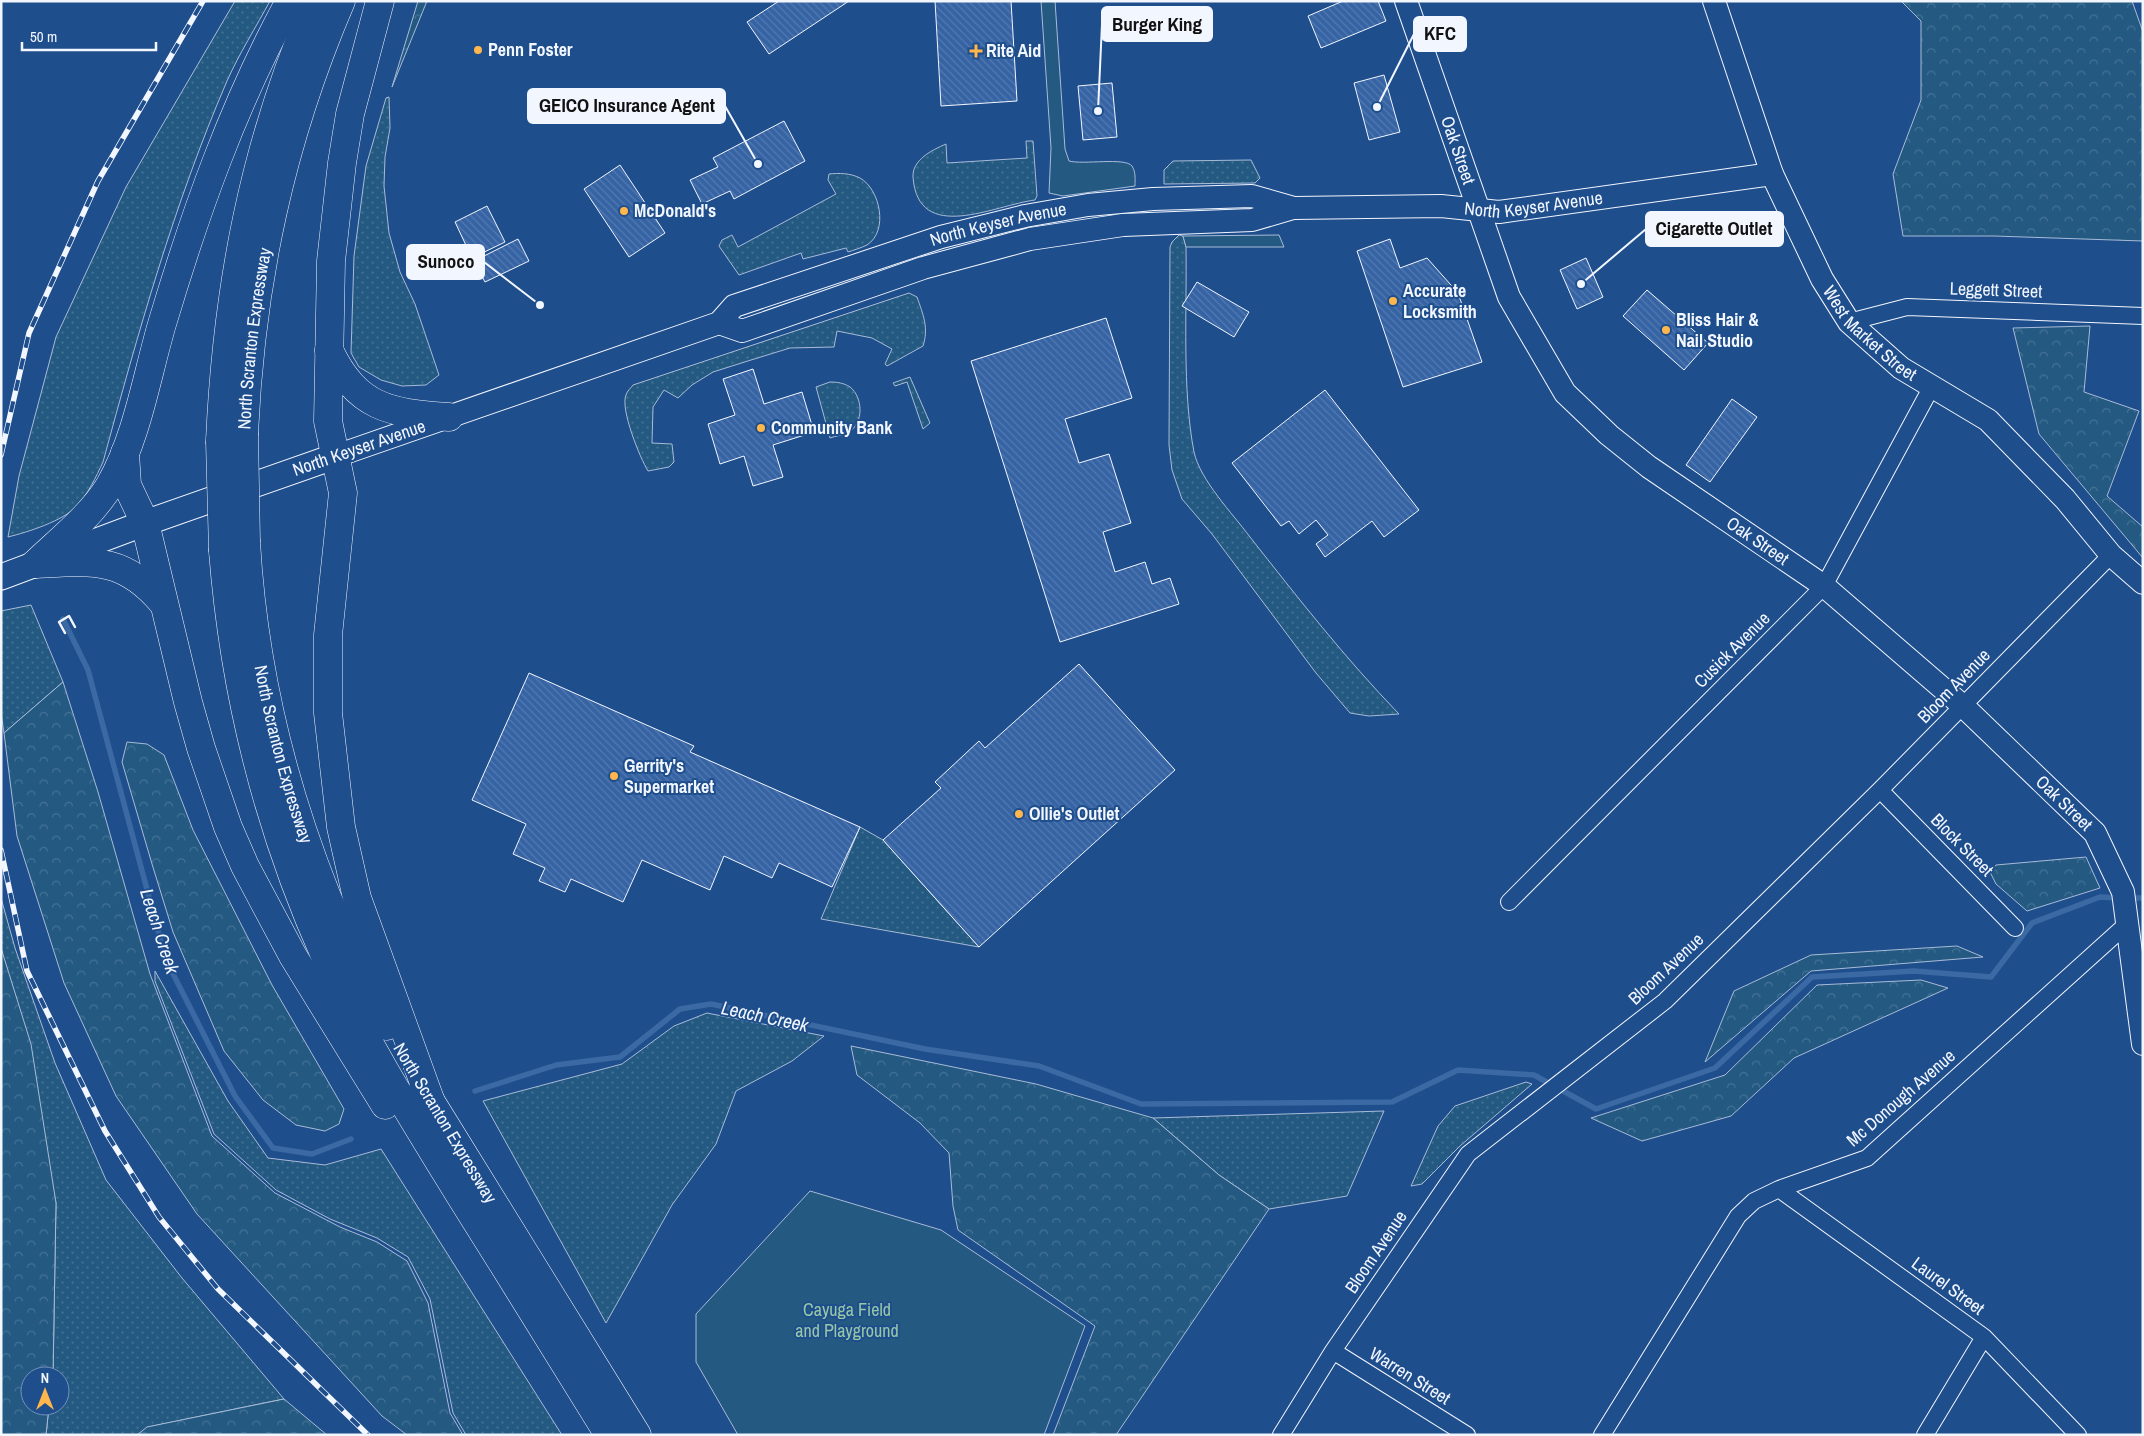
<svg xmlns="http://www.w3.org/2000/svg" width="2144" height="1436" font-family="'Archivo Narrow',sans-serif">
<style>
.grass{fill:url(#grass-dots);stroke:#a8bbd7}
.forest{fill:url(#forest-crowns);stroke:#a8bbd7}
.green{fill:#245a82;stroke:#a8bbd7}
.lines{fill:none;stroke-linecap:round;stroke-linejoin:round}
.stream{stroke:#3b69a3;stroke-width:5.5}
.building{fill:url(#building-back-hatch);stroke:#f2f6ff}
.street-casing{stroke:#f2f6ff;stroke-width:18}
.secondary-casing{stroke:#f2f6ff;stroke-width:24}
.primary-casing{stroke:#f2f6ff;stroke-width:27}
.highway-casing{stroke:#f2f6ff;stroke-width:29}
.street{stroke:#1f4e8c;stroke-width:16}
.secondary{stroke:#1f4e8c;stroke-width:22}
.primary{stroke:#1f4e8c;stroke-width:25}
.highway{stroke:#1f4e8c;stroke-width:28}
.rail-casing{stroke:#f2f6ff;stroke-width:5.5}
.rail{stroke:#1f4e8c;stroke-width:4;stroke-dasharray:11;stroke-linecap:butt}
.highway-bridge-casing{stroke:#f2f6ff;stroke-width:29;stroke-linecap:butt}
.highway-bridge{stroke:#1f4e8c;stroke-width:28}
.wall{stroke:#f2f6ff;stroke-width:2.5}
.poi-dot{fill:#ffb74d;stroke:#1f4e8c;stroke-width:2}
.labels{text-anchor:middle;stroke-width:4;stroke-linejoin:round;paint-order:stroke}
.poi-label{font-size:18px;font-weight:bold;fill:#f2f6ff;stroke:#1f4e8c;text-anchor:start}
.street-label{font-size:18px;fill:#f2f6ff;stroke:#1f4e8c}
.park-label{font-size:18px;fill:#97c8a6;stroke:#1f4e8c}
.water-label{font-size:19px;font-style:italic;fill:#f2f6ff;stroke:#1f4e8c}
.leader{fill:none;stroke:#f2f6ff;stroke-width:2}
.callout-dot{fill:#f2f6ff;stroke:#1f4e8c;stroke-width:2}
.callout{fill:#f2f6ff;stroke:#f2f6ff;stroke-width:2}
.callout-label{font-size:19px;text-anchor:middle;font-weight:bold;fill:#111}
</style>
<defs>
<pattern id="grass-dots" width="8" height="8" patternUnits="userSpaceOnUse" patternTransform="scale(1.25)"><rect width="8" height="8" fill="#245a82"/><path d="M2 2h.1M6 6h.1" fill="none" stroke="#447295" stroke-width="1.8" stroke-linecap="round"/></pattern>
<pattern id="forest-crowns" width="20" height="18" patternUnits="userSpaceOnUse" patternTransform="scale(1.25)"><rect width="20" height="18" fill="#245a82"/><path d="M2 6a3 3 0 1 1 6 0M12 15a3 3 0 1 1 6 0" fill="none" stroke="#447295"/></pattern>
<pattern id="building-back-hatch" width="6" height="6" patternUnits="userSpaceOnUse" patternTransform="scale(1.25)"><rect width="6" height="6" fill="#3563a3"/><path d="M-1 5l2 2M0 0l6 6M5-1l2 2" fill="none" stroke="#537ab1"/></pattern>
</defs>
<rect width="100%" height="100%" fill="#1f4e8c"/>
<path class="grass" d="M235,1H270C256,27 239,54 227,81C174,204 138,333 103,462C96,477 88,494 77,506C63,521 28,532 8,537L19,476L56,337L126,187Z
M389,97L390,128L385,157L384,186L389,233L400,272L415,304L439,375L426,385L402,386L381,380L359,367L351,353L354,256L366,166L386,98Z
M1026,141H1033L1037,196L1035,200C995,205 918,245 913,177C912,160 932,150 946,144L947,163L1027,158Z
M1251,160L1260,178L1255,183L1164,184V170L1173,161Z
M829,174C839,173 850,173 860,178C880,189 889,231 867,245C861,248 854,250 848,252L846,248L803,259L801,253L739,275L719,246L722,240L732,235L738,247L836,194L828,180Z
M1179,235L1183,236L1186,247C1187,310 1182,390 1194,452C1200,480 1233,514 1250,537C1298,598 1345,658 1399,714L1369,716L1350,713L1316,673L1212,534L1182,499L1172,470L1169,445L1170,247L1172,242Z
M909,293L917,297C923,314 929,328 923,346L887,366L885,364L892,349L872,338L837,331L834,347L790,348L751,360L713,372L692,385L678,398L664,390L653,407L652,443L672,444L674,462L669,467L648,471C640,458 620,409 626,395C627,391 631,388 633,385Z
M910,377L930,423L923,429L907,382L895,386L893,383Z
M830,382C837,382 844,383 850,387C863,397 864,423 849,432C844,435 835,436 830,438L816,387Z
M31,605L63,682L4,733L1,713V611Z
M860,827L883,840L979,947L821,919Z
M1,898L15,948L55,1063L106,1180L182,1278L284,1399L148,1427L137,1435H46L49,1406H60V1376H53L56,1203L1,948Z
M155,971L228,1101L268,1158L325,1165L381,1149L562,1435H466L453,1413L430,1299L408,1257L377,1238L330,1219L276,1190L214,1134L155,981Z
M707,1013L824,1036L792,1061L736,1091L716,1144L672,1205L606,1323L483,1101L622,1064L674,1026Z
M1526,1082L1532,1084L1460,1146L1422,1184L1411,1186L1438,1126L1455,1106Z
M1384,1111L1347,1196L1269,1209L1219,1175L1153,1118Z"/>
<path class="forest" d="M418,1H427L392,87Z
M1901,1H2132L2143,32V241L1994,236H1903L1893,174L1921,100V21Z
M2090,326L2084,392L2139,411L2107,496L2143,527V558L2039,434L2013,328Z
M63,682L98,792L150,974L212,1136L275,1193L340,1227L377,1242L407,1261L428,1303L450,1413L463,1435H407L382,1416L197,1214L116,1096L64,983L17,836L4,733Z
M127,742L147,744L164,755L193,830L272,985L344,1109L339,1124L325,1131L296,1125L263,1100L224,1051L173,932L152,864L122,762Z
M2086,857L2100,888L2027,911L1996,884L1990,872L1996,865Z
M1957,946L1983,957L1811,971L1705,1062L1734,991L1811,955Z
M1,948L31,1044L56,1203L53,1376H30V1406H49L46,1435H1Z
M1921,980L1948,988L1794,1058L1731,1116L1642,1141L1591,1118L1725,1075L1817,985Z
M851,1046L1036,1084L1153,1118L1219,1175L1269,1209L1116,1435H1053L1095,1326L958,1230L953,1206L949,1153L920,1123L857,1075Z
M284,1399L327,1435H137L147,1427Z"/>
<path class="green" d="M1041,1H1055L1065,149L1069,161C1083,165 1125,157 1132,166C1136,172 1135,180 1135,186L1063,196L1049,193L1051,148Z
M1279,235L1284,247H1186L1183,236Z
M810,1191L941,1230L1085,1326L1044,1435H738L696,1362V1314Z"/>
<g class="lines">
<path class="stream" d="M63,619L88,670L166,960L235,1096L273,1148L312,1154L351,1139
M2127,898H2143
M475,1091L556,1065L620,1057L680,1009L711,1004L925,1049L1039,1066L1141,1104L1392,1102L1458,1070L1534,1075L1596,1109L1715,1068L1812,977L1914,971L1991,977L2032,923L2100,897L2118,898"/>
</g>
<path class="building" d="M779,1H849L769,54L747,22Z
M935,1H1011L1017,101L941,106Z
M1343,1H1378L1386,21L1321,48L1308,16Z
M1384,75L1400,132L1369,140L1354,83Z
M1112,83L1117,137L1083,140L1078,86Z
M784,121L805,161L734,199L730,191L702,204L690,180L718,167L713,158Z
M620,165L665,233L629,257L584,189Z
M487,206L505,242L472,258L455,222Z
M518,239L529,261L485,282L474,261Z
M1390,239L1400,268L1427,258L1458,293L1482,362L1403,387L1357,251Z
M1586,258L1603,297L1577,309L1560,270Z
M1197,282L1249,312L1234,337L1182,306Z
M1647,290L1708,343L1684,370L1623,316Z
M1106,318L1132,398L1065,419L1079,463L1109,454L1131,523L1103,532L1115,572L1145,562L1152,584L1170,578L1179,604L1060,642L971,361Z
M753,369L764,404L802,392L814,432L773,445L783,477L753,486L744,456L720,464L708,424L735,415L723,379Z
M1325,390L1419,510L1384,537L1372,521L1325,557L1316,544L1328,535L1316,520L1299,534L1289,521L1281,526L1232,463Z
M1732,399L1757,417L1710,482L1686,465Z
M1079,664L1175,770L979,947L883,840L941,788L935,782L979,741L985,748Z
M529,673L694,746L690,752L860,827L832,887L779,863L772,878L724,856L710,890L642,860L623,902L571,879L565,892L539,881L545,868L513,854L526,824L472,800Z"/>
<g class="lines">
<g class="street-casing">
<path id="street" d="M1849,322L1907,307L2143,316
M1880,790L2015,928
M1509,902L1824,586L1931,388
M1779,1189L1984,1337L2078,1435
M1333,1351L1467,1435
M1281,1435L1333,1351L1468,1154L1665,1001L1880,790L2111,555
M1602,1435L1738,1216L1754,1201L1779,1189L1867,1158L2127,924
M1925,1435L1984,1337"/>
</g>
<g class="secondary-casing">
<g id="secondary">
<path id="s1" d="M1406,1L1509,297L1565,393L1609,435L1649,467L1824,586L1963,706L2095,833L2123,892L2143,1044"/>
<path id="s2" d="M1714,1L1772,174L1822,279L1849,322L1901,368L1988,420L2065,499L2111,555L2143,583"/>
<path d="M719,323L742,331L923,268L1030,239L1123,225L1252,220L1293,208"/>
<path id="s3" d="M336,456L719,323L734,306L941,237L1025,216L1088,205L1153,199L1252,196L1294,208L1441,206L1499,212L1772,174"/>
</g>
</g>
<g class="primary-casing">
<path id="primary" d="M1,577L145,523L336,456"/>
</g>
<g class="highway-casing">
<g id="highway">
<path d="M380,1L350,114L342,163L331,261L328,421L343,493L328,635V713L341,827L357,898L432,1105"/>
<path d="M329,350C357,408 389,413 449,417"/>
<path id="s4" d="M244,433C251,281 281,141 341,1"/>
<path d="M220,441C227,286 254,144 316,1"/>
<path d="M125,453L127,485L145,523L188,702L201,748L228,827L245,866L293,956L385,1105"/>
<path id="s5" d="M246,542C256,712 307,875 387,1026"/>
<path d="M223,551C234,692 268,829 326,958C364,1041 413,1119 461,1197C511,1276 560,1356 609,1435"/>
<path d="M35,564C61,539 91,516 110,485C137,438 147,375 162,324C195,213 234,103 290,1"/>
<path d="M35,564C92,561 124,556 163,603"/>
<path d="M423,1089L637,1435"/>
</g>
</g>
<use href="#street" class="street"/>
<use href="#secondary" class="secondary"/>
<use href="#primary" class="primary"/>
<use href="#highway" class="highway"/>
<g class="rail-casing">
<path id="rail" d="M1,455L29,333L98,181L203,1
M1,850L27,971L105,1131L159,1217L218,1289L368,1435"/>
</g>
<use href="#rail" class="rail"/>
<g class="highway-bridge-casing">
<path id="highway-bridge" d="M244,433L246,542
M220,441L223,551"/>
</g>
<use href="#highway-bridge" class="highway-bridge"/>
<path class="wall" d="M65,633L59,622L69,616L75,627"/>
</g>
<g class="poi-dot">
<circle cx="478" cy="50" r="5"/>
<path d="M973.5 43.5h5v5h5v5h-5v5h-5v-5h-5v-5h5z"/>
<circle cx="624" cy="211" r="5"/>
<circle cx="1393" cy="301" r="5"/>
<circle cx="1666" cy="330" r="5"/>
<circle cx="761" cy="428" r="5"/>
<circle cx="614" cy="776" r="5"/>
<circle cx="1019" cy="814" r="5"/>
</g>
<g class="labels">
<g class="poi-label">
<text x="488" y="56">Penn Foster</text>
<text x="986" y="57">Rite Aid</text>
<text x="634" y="217">McDonald's</text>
<text x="1403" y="297">Accurate<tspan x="1403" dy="21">Locksmith</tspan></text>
<text x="1676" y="326">Bliss Hair &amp;<tspan x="1676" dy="21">Nail Studio</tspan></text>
<text x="771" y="434">Community Bank</text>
<text x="624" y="772">Gerrity's<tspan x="624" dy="21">Supermarket</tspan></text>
<text x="1029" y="820">Ollie's Outlet</text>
</g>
<g class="street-label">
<text dy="6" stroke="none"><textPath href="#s1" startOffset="158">Oak Street</textPath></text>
<text dy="6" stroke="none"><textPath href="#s3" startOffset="1245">North Keyser Avenue</textPath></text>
<text dy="6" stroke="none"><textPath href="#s3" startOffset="705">North Keyser Avenue</textPath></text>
<text transform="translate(1996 290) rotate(2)" y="6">Leggett Street</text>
<text dy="6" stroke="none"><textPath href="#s2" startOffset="372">West Market Street</textPath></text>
<text dy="6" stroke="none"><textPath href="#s4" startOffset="95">North Scranton Expressway</textPath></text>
<text transform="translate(359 448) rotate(-19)" y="6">North Keyser Avenue</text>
<text dy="6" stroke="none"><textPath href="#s1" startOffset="668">Oak Street</textPath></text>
<text transform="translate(1732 650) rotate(-45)" y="6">Cusick Avenue</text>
<text transform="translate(1954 686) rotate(-46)" y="6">Bloom Avenue</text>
<text dy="6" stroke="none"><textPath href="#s5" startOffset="216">North Scranton Expressway</textPath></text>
<text dy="6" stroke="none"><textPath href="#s1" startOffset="1072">Oak Street</textPath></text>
<text transform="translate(1962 845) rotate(45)" y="6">Block Street</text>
<text transform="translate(1666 969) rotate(-43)" y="6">Bloom Avenue</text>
<text transform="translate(1901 1098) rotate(-41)" y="6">Mc Donough Avenue</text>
<text transform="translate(445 1123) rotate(59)" y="6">North Scranton Expressway</text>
<text transform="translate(1376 1252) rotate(-56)" y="6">Bloom Avenue</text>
<text transform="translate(1948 1286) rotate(36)" y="6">Laurel Street</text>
<text transform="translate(1410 1376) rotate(32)" y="6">Warren Street</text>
</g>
<g class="park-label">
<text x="847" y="1316">Cayuga Field<tspan x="847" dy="21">and Playground</tspan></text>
</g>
<g class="water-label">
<text transform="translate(160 931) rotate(72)" y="7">Leach Creek</text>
<text transform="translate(765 1016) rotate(12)" y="7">Leach Creek</text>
</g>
</g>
<path class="leader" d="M1098 111L1102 24M1377 107L1414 34M758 164L725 106M1581 284L1646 229M540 305L484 262"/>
<g class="callout-dot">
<circle cx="1098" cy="111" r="5"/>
<circle cx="1377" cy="107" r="5"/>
<circle cx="758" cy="164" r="5"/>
<circle cx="1581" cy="284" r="5"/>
<circle cx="540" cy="305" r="5"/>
</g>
<g class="callout">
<rect x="1102" y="7" width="110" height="34" rx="5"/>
<rect x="1414" y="17" width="52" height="34" rx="5"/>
<rect x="528" y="89" width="197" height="34" rx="5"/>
<rect x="1646" y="212" width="137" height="34" rx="5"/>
<rect x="407" y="245" width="77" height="34" rx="5"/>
</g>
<g class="callout-label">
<text x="1157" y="31">Burger King</text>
<text x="1440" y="40">KFC</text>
<text x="627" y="112">GEICO Insurance Agent</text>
<text x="1714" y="235">Cigarette Outlet</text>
<text x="446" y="268">Sunoco</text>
</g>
<rect width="2144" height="1436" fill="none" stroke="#f2f6ff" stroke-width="5"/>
<g transform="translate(45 1391)"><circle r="24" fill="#1f4e8c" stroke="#7391ba"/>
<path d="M0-4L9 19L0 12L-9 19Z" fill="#ffb74d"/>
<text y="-8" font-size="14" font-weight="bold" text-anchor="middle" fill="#f2f6ff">N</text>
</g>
<path d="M22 42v8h134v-8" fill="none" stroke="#f2f6ff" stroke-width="2.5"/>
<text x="30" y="42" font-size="15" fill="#f2f6ff" stroke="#1f4e8c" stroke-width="4" paint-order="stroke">50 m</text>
</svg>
